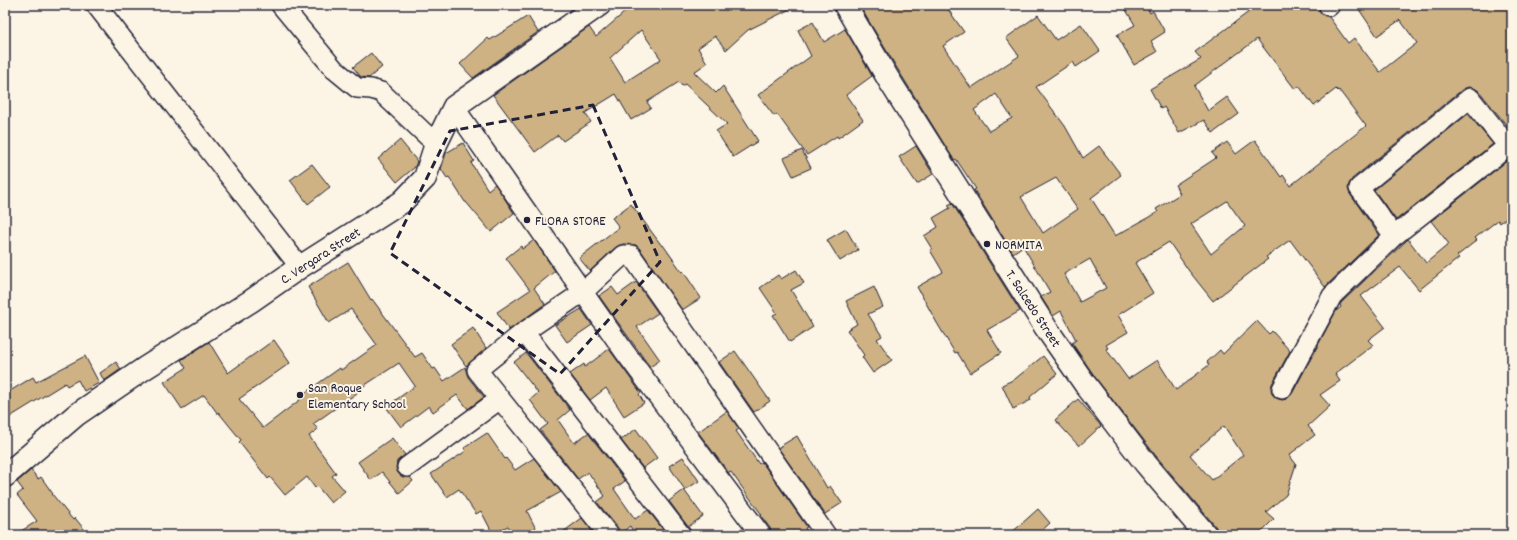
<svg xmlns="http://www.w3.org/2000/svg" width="1517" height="540" font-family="Dekko,sans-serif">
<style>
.building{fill:#ceb283;stroke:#22223b;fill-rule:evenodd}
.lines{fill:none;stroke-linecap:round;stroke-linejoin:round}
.street-casing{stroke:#22223b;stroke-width:22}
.secondary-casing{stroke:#22223b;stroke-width:25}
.street{stroke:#fcf5e5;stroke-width:19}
.secondary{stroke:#fcf5e5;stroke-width:22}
.marked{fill:none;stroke:#22223b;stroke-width:3;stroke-dasharray:8 5;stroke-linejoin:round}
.poi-dot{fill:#22223b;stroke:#fcf5e5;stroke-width:1.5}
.labels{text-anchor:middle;stroke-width:4;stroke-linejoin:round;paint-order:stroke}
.poi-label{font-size:14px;fill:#22223b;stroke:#fcf5e5;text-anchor:start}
.street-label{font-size:14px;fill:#22223b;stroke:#fcf5e5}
</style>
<rect width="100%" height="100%" fill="#fcf5e5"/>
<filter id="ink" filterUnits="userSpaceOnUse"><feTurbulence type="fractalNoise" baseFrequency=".025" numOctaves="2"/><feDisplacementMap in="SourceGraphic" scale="8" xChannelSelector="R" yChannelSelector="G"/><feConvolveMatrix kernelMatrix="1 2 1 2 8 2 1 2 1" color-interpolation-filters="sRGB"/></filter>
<g filter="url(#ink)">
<path class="building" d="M633,5H798L748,30L726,50L715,36L698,48L707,63L694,72L716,93L723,86L758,141L733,157L716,131L727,124L685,84L682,86L679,82L647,102L651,108L631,120L616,94L585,113L591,122L563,141L558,135L535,152L493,95L589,27L596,37ZM641,30L661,59L625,82L610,58Z
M859,5H945L964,32L943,46L971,88L1019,56L1006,38L1038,15L1056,40L1081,24L1100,51L1076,67L1073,62L1036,87L1065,126L1083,158L1099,146L1121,175L1091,198L1115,236L1158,212L1156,209L1180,194L1175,185L1216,158L1212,153L1227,142L1236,154L1255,140L1281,177L1283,175L1290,186L1366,126L1339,90L1338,91L1336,89L1314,106L1299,86L1295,89L1257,39L1194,86L1208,111L1227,97L1239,114L1213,133L1204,120L1179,133L1164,107L1161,109L1150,89L1201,59L1195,52L1258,5H1318L1319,9L1321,13L1329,17L1348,43L1354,38L1380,72L1417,43L1400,20L1377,36L1356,5H1512V132L1479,91L1474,88L1468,87L1463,89L1352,179L1349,184L1348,189L1350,194L1379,235L1325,287L1290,240L1266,257L1268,259L1213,301L1189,271L1169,242L1135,263L1153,293L1118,315L1128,332L1106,345L1108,348L1106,349L1128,379L1157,360L1176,390L1209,365L1207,362L1220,350L1223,354L1257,321L1269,334L1272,331L1290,351L1272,384L1271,389L1272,394L1276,398L1282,400L1287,399L1292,394L1336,311L1341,307L1340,305L1341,303L1408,239L1426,263L1449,244L1431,221L1512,157V213L1500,223L1498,220L1475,238L1477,240L1457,256L1459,258L1419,290L1400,267L1361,296L1385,327L1368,340L1373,345L1335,374L1340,381L1320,395L1330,406L1308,426L1315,435L1289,455L1296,464L1286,495L1266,512L1274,519L1258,535H1218L1216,527L1156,456L1095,377L1072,343L1076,340L1061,311L1053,316L1041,297L1050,292L1023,246L1013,253L974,190L976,189L956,159L954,160L900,73ZM996,94L1012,118L989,131L974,110ZM1056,178L1078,209L1043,233L1021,197ZM1227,201L1245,226L1211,254L1191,224ZM1090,259L1106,288L1080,302L1064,274ZM1224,426L1243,455L1212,480L1190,455Z
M1123,5H1146L1150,13L1153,11L1165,32L1151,41L1157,52L1134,65L1117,35L1135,25Z
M528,16L538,32L473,78L460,64L488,38L490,40Z
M813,22L824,42L845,29L872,76L846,95L863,120L838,138L837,136L807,155L777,114L774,116L758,95L811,56L798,30Z
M371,53L382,67L369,78L361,77L353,67Z
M1468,114L1493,144L1396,220L1374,190Z
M400,140L417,161L415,167L397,182L378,159Z
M463,143L474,161L471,163L488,190L495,184L514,213L491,232L466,202H465L449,177L447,178L441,169L446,153Z
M916,146L933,174L917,184L899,157Z
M802,150L811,168L793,176L784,158Z
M312,164L330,187L308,204L290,180Z
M952,203L1020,311L987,330L1001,353L970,373L957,352L955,353L937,323L917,287L943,272L930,250L932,249L924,236L938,227L933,218L950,208L948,205Z
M631,204L662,246L663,245L682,272L683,271L701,298L682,310L640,249L636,245L623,244L616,247L590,271L579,258L619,227L612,218Z
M846,229L858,250L840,261L827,240Z
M534,240L555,271L534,288L545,304L509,330L497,312L530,290L506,258L521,246L522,249Z
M348,262L371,300L372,299L415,357L422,353L433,369L435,368L444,381L465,367L468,377L484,397L468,409L457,395L433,412L429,406L401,427L386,407L415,386L399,363L356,391L357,393L313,424L318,429L309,436L336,473L332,476L345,491L331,503L317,486L315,488L307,477L285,495L270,477L268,479L239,442L241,440L219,413L218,414L204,395L182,409L164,382L186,368L181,360L209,342L228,373L274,340L290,363L239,399L263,428L301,399L299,397L340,368L341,370L377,345L351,309L329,323L308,287Z
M796,270L804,283L791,290L813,327L790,342L773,315L777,313L760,288L778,275L781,279Z
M636,282L658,313L637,327L660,360L650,367L599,296L612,287L618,295Z
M874,287L883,307L868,314L882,336L877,339L892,360L873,373L862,357L864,355L847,330L857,324L846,301Z
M581,309L592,325L567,342L555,325Z
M473,328L486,348L466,366L451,344Z
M609,349L641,393L639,394L644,403L624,416L606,388L590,400L570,374L584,364L585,367Z
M735,351L770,401L754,412L719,362Z
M526,353L570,410L558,420L574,443L588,433L625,481L614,489L635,519L648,510L667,535H635L630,526L620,534L618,528L597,502L605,496L588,472L578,479L540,430L548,424L530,400L538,393L514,362Z
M85,356L99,383L84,391L78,380L67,386L65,383L5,420V394L33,377L36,382Z
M1043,356L1057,374L1030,397L1031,400L1013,409L1002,385L1015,379Z
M116,362L121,369L104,381L100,373Z
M1078,399L1101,426L1079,446L1055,420Z
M727,411L739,429L736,431L759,464L762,462L807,527L805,528L809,535H772L770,528L761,516L762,515L731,472L729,473L698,432Z
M636,429L657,458L643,468L621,440Z
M487,433L505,459L506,458L515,470L534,458L561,492L527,511L539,535H513L508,526L493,534L481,511L476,514L459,489L447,497L431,474L466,451L464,448Z
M797,436L827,488L830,486L842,503L825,514L779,449V447Z
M392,438L405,455L397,461L396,468L398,473L403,477H410L413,481L399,493L382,472L371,480L358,462Z
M683,457L699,481L685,490L669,466Z
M31,470L38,479L41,477L53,494H52L73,520L75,518L84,529L82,530L86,535H15L37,521L17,495L23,490L17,482Z
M684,490L703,516L688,527L669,501Z
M1038,509L1050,523L1037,535H1009Z
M582,518L595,535H559Z"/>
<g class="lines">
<g class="street-casing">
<path id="street" d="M96,5L300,267
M281,5L334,69L357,88L371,89L381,92L436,144
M1329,6L1330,5
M454,107L624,351L761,535
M1394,236L1359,188L1470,98L1508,146
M524,332L681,535
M1282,389L1332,296L1394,236L1512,143
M407,467L500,399
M609,535L477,370L524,332L583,292L623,255H631L826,535"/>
</g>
<g class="secondary-casing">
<path id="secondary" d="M845,5L889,80L1046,328L1085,384L1146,464L1206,535
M5,476L76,415L145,368L251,301L300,267L402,202L425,178L436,144L454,107L599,5"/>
</g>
<use href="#street" class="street"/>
<use href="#secondary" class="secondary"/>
</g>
</g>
<path class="marked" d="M593,105L660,262L560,374L390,253L450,131Z"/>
<g class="poi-dot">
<circle cx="527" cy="220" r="4"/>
<circle cx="987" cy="244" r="4"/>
<circle cx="300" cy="395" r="4"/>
</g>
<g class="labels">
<g class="poi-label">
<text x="535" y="225">FLORA STORE</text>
<text x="995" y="249">NORMITA</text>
<text x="308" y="392">San Roque<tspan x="308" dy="16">Elementary School</tspan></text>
</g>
<g class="street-label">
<text transform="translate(320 255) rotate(-33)" y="5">C. Vergara Street</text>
<text transform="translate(1034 308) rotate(57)" y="5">T. Salcedo Street</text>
</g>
</g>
<rect width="1517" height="540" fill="none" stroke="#fcf5e5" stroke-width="20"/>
<rect x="10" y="10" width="1497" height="520" fill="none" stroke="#22223b" stroke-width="1.5" filter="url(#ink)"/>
</svg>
